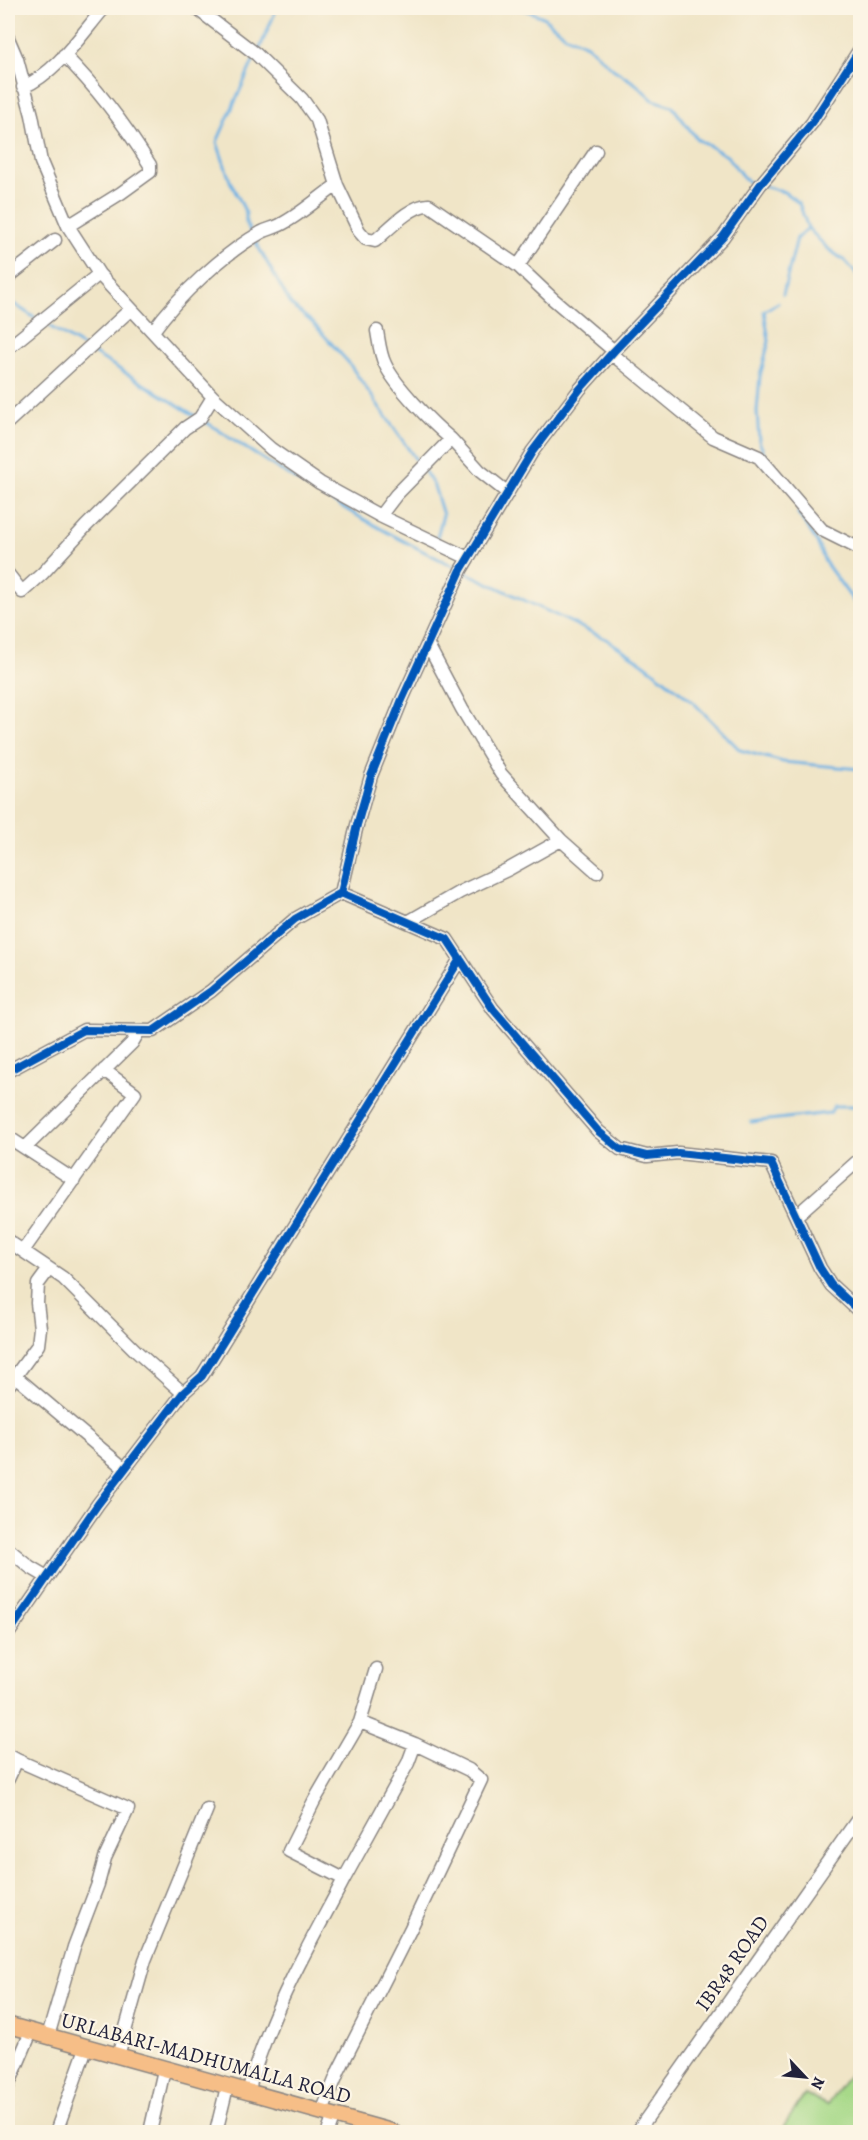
<svg xmlns="http://www.w3.org/2000/svg" width="868" height="2140" font-family="Alegreya,serif">
<style>
.green{fill:#a7d989;stroke:#647e62;stroke-width:1.5}
.lines{fill:none;stroke-linecap:round;stroke-linejoin:round}
.stream{stroke:#6db1e3;stroke-width:3}
.minor-casing{stroke:#898481;stroke-width:15}
.major-casing{stroke:#898481;stroke-width:18}
.minor{stroke:#fff;stroke-width:12}
.major{stroke:#f6be87;stroke-width:15}
.cycleway-casing{stroke:#fcf5e5;stroke-width:11}
.cycleway{stroke:#0057b8;stroke-width:8}
.labels{text-anchor:middle;stroke-width:4.5;stroke-linejoin:round;paint-order:stroke}
.street-label{font-size:21px;fill:#22223b;stroke:#fcf5e5}
</style>
<rect width="100%" height="100%" fill="#fcf5e5"/>
<filter id="ink" filterUnits="userSpaceOnUse"><feTurbulence type="fractalNoise" baseFrequency=".0167" numOctaves="2"/><feDisplacementMap in="SourceGraphic" scale="12" xChannelSelector="R" yChannelSelector="G"/><feConvolveMatrix kernelMatrix="1 2 1 2 8 2 1 2 1" color-interpolation-filters="sRGB"/></filter>
<filter id="wash" filterUnits="userSpaceOnUse"><feTurbulence type="fractalNoise" baseFrequency=".008" numOctaves="4" result="noise"/><feDisplacementMap in="SourceGraphic" scale="24" xChannelSelector="R" yChannelSelector="G"/><feGaussianBlur stdDeviation="1.35" result="paint"/><feColorMatrix in="noise" values="0 0 0 0 0 0 0 0 0 0 0 0 0 0 0 0 0 1.4 0 .05"/><feComposite in="paint" operator="in"/></filter>
<g filter="url(#wash)">
<rect width="100%" height="100%" fill="#f0e5c7"/>
<path class="green" d="M860,2059V2132H780L805,2094L827,2105Z"/>
<g class="lines">
<path class="stream" d="M521,8L543,17L566,36L587,45L613,69L636,84L653,100L672,106L697,139L727,156L743,177L750,183L757,185
M259,50L277,8
M764,186L784,192L799,203L808,228L827,248L845,261L860,278
M252,236L246,223V213L230,181L217,142L254,59
M255,241L291,305L313,323L348,362L421,467
M783,294L797,238L808,228
M8,300L38,320
M44,323L85,348
M90,351L197,417
M203,420C286,476 368,525 459,569
M766,458L759,441L757,411L760,376L769,341L764,311L778,303
M425,472L434,486L443,515L437,537
M798,513L817,542L825,562L860,610
M465,572L606,639L643,663L692,701L740,750L783,762L860,769
M751,1122L830,1113L834,1106H860"/>
</g>
</g>
<g filter="url(#ink)">
<g class="lines">
<g class="minor-casing">
<path id="minor" d="M196,8L256,54L302,99L317,120L337,185L359,231L366,239L375,241C388,230 412,204 429,205L518,266L553,299L614,351
M8,38L17,59L32,115L41,162L68,226L99,274L213,397L271,449L320,483L380,516L468,558
M64,55C98,89 125,125 150,165V172L121,193L68,226
M23,87C56,73 81,35 104,8
M518,266L596,151
M8,277L55,240
M153,331C178,296 224,253 262,232C268,229 274,228 280,225C300,215 318,198 337,185
M377,331C379,342 380,354 385,364C395,386 432,423 451,439L396,495L380,516
M8,348L99,274
M612,354L713,437L759,457L822,530L860,549
M8,422L131,309
M451,439L480,471L508,493
M8,574L22,592L43,573L86,526L185,428L200,418L213,397
M428,645L462,709L501,774L561,840L597,872
M341,893L357,825L371,776L401,702L461,570L532,452L580,389L614,351L723,237L760,185L812,123L860,49
M408,922L460,892L509,869L561,840
M8,1071L84,1030L153,1031L211,991L295,919L341,893L447,939L493,1009L598,1131L620,1149L647,1156L678,1153L771,1163L820,1268L831,1285L860,1312
M8,1137L74,1180
M25,1148L132,1043L139,1031
M796,1216L860,1159
M8,1241L63,1278L136,1351L183,1393
M23,1251L135,1093L104,1070
M15,1376L125,1469
M8,1386L38,1345L40,1328L37,1303L38,1284L49,1269
M8,1549L30,1567L47,1577
M8,1634L98,1504L183,1393L202,1376L460,959
M8,1755L17,1760L8,1779
M17,1760L128,1809L105,1858L98,1884L74,1947L48,2036
M344,1879L408,1763L415,1744L360,1722
M118,2056L145,1960L207,1809
M8,2086L31,2032
M249,2091C252,2072 260,2055 266,2038C287,1982 317,1931 344,1879L289,1851L314,1801L360,1722L376,1669
M322,2112L339,2070L410,1930L481,1780L469,1770L415,1744
M56,2132L86,2048
M150,2132L164,2070
M216,2132L227,2087
M328,2132L334,2115
M637,2132L860,1816"/>
</g>
<g class="major-casing">
<path id="major" d="M8,2025L393,2132"/>
</g>
<use href="#minor" class="minor"/>
<use href="#major" class="major"/>
<g class="cycleway-casing">
<path id="cycleway" d="M341,893L357,825L371,776L401,702L461,570L532,452L580,389L614,351L723,237L760,185L812,123L860,49
M8,1071L84,1030L153,1031L211,991L295,919L341,893L447,939L493,1009L598,1131L620,1149L647,1156L678,1153L771,1163L820,1268L831,1285L860,1312
M8,1634L98,1504L183,1393L202,1376L460,959"/>
</g>
<use href="#cycleway" class="cycleway"/>
</g>
</g>
<g class="labels">
<g class="street-label">
<text transform="translate(732 1963) rotate(-55)" y="7">IBR48 ROAD</text>
<text transform="translate(206 2058) rotate(15)" y="7">URLABARI-MADHUMALLA ROAD</text>
</g>
</g>
<rect width="868" height="2140" fill="none" stroke="#fcf5e5" stroke-width="30"/>
<g transform="translate(805 2077) rotate(116)" stroke="#fcf5e5" stroke-width="4.5" paint-order="stroke">
<path d="M0-4.5L10 22L0 15L-10 22Z" fill="#22223b"/>
<text y="-9" font-size="16" font-weight="bold" text-anchor="middle" fill="#22223b">N</text>
</g>
</svg>
